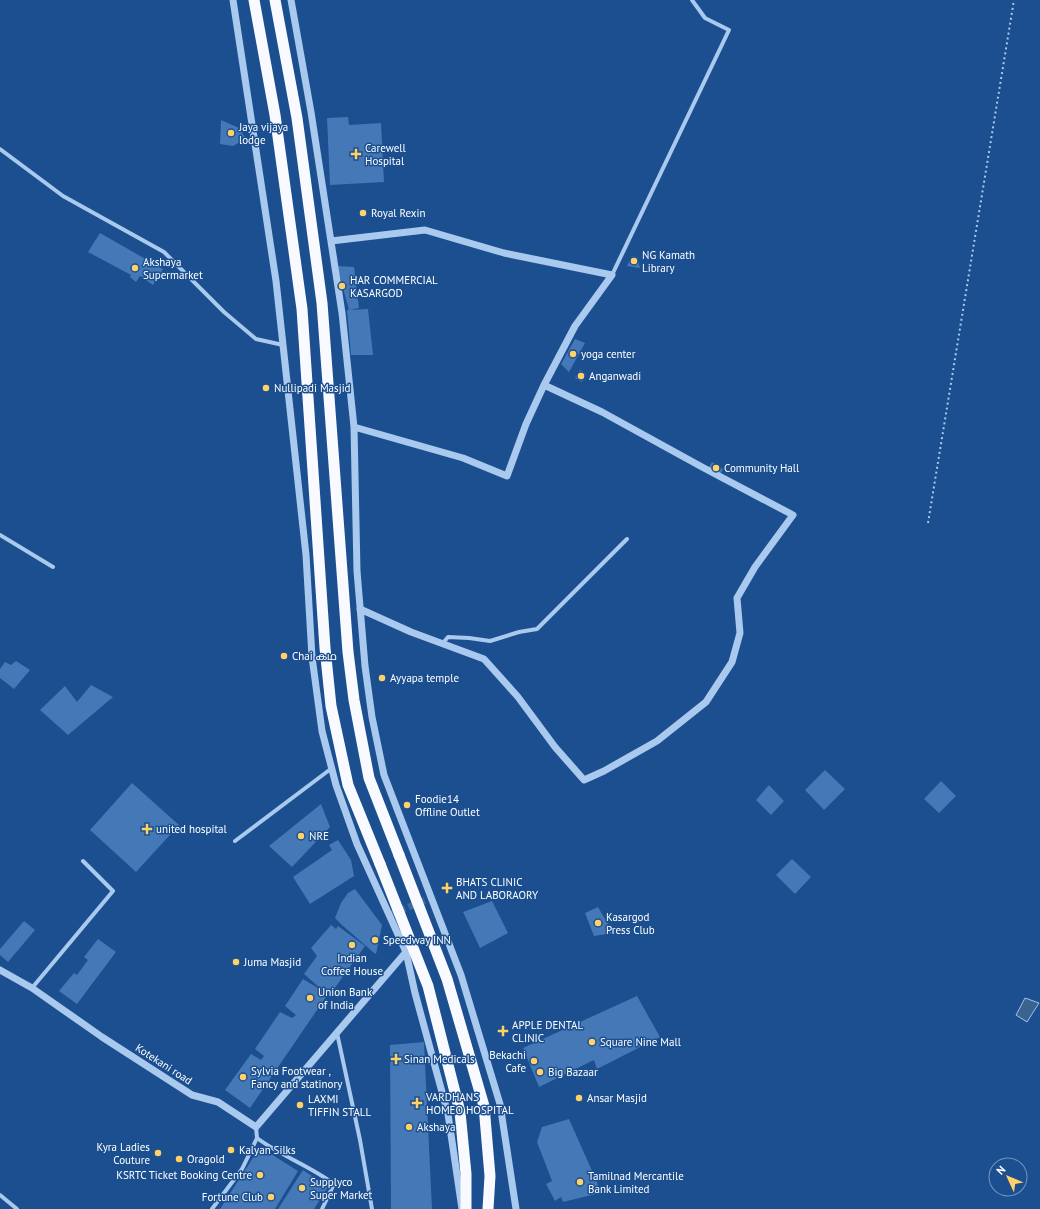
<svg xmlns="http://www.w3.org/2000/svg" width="1040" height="1209" font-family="'PT Sans','Noto Sans Malayalam',sans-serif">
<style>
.water{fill:#3c6290;stroke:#9cc4f0}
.building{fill:#4478b7}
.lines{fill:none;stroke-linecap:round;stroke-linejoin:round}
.tertiary-tunnel{stroke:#3d69a0;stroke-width:7;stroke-dasharray:7 3.5;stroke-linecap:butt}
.path{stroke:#a9c9ee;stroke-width:2;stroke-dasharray:2 3;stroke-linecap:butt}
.minor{stroke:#a9c9ee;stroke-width:4}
.tertiary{stroke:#a9c9ee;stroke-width:7}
.trunk{stroke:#f8faff;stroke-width:11}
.trunk-bridge{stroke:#f8faff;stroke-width:11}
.poi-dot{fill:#ffd166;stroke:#1b4f8f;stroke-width:1.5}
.labels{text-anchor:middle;stroke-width:3;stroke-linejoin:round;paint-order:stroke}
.poi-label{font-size:11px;fill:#fff;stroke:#1b4f8f;text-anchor:start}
.street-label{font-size:11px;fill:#fff;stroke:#1b4f8f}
</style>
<rect width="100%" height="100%" fill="#1b4f8f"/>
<path class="water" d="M1025,998L1039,1003L1027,1022L1016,1015Z"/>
<path class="building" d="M348,117L349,125L381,123L384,182L330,185L327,118Z
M221,120L239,128L246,139L233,146L220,144Z
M100,233L163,269L153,285L140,276L136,282L130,277L131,275L88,252Z
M632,256L637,257L640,268L627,266Z
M337,266L354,267L359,308L349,310Z
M368,309L373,355H351L347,310Z
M575,339L585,343L569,372L561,364Z
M580,370L586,374L582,382L575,378Z
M712,462L723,469L720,475L709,467Z
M16,661L30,670L14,689L0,678V669L5,662L11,665Z
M91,685L113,697L68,735L40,710L65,686L77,702Z
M825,770L845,789L824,810L805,790Z
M941,781L956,796L939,813L924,799Z
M132,783L179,825L136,872L90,830Z
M769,785L784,801L771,815L756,800Z
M321,804L330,827L292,867L269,846Z
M338,840L351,860L354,876L310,904L293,877L332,850L329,845Z
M792,859L811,877L795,894L776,875Z
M355,889L382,925L376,954L374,953L342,925L335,918L341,903L348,893Z
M492,901L508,933L480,948L463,912Z
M598,907L613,933L594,936L585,913Z
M24,921L35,930L8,962L0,955V949Z
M331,925L336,929L338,926L365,946L329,996L304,974L317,956L311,948Z
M98,939L116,952L77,1004L59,991L74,973L77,975L88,960L84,957Z
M303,979L328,994L250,1108L225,1090L251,1054L261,1060L264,1056L255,1049L280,1012L292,1018L296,1015L285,1006Z
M637,996L660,1037L597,1069L594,1060L539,1087L523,1048Z
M424,1042L432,1209H391L390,1045Z
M569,1119L597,1182L600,1193L563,1202L561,1197L555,1201L546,1184L552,1181L537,1142L542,1127Z
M260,1147L298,1171L275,1209H220Z
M303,1170L328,1187L314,1209H278Z"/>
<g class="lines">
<path class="tertiary-tunnel" d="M389,915L431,898"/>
<path class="path" d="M928,523L1014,0"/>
<path class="minor" d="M0,149L63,196L164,252L224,312L256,339L283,345
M612,275L729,30L705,18L692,0
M0,535L53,567
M443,643L448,637L469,638L490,641L519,632L537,629L627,539
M235,841L332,768
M32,988L113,891L83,861
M337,1033L360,1140L372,1209
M257,1138C281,1156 310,1166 334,1184L322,1209
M0,1195L17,1209
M212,1209L242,1169L257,1138L256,1127"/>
<path class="tertiary" d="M233,0L276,281L306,555L312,657L322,731L336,785L357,844L406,952L415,993L448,1114L462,1209
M291,0L311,112L342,313L354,427L357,571L365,666L372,717L384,775L461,975L500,1104L516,1209
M331,241L425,230L504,253L612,275L575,326L544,385
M354,427L463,458L507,476L526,424L544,385L602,412L702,467L793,515L755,567L737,598L740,633L732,662L706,702L657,741L604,771L584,780L555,747L518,697L484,659L411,632L360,609
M0,970L32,988L102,1037L192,1095L218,1102L256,1127L406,952"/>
<path class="trunk" d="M254,0L275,115L302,309L325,648L331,706L348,785L380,864
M275,0L297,118L322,303L348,652L354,700L369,778L399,855"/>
<path class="trunk-bridge" d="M399,855L447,979L484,1106L490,1176L488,1209
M380,864L428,986L460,1112L466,1174V1209"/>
</g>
<g class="poi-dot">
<circle cx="231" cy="133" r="4"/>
<path d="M354 148h4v4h4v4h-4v4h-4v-4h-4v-4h4z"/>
<circle cx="363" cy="213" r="4"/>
<circle cx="634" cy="261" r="4"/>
<circle cx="135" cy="268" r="4"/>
<circle cx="342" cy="286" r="4"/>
<circle cx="573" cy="354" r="4"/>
<circle cx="581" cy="376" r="4"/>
<circle cx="266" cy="388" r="4"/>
<circle cx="716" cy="468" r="4"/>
<circle cx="284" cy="656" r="4"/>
<circle cx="382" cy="678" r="4"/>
<circle cx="407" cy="805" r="4"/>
<path d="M145 823h4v4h4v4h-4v4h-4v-4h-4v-4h4z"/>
<circle cx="301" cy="836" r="4"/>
<path d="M445 882h4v4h4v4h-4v4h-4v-4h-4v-4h4z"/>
<circle cx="598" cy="923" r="4"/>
<circle cx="375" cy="940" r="4"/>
<circle cx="352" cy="945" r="4"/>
<circle cx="236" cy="962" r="4"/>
<circle cx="310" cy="998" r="4"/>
<path d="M501 1025h4v4h4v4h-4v4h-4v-4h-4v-4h4z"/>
<circle cx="592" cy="1042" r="4"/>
<path d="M394 1053h4v4h4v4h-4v4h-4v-4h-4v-4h4z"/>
<circle cx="534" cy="1061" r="4"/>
<circle cx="540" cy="1072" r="4"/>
<circle cx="243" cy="1077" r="4"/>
<circle cx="579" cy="1098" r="4"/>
<path d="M415 1097h4v4h4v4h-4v4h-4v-4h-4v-4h4z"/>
<circle cx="300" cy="1105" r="4"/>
<circle cx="409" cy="1127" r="4"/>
<circle cx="231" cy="1150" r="4"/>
<circle cx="158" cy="1153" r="4"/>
<circle cx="179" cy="1159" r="4"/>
<circle cx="260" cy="1175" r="4"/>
<circle cx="580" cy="1182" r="4"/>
<circle cx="302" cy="1188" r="4"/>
<circle cx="271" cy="1197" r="4"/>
</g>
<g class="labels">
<g class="poi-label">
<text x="239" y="131">Jaya vijaya<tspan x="239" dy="13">lodge</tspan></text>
<text x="365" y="152">Carewell<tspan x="365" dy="13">Hospital</tspan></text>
<text x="371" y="217">Royal Rexin</text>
<text x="642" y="259">NG Kamath<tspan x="642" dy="13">Library</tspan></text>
<text x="143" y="266">Akshaya<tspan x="143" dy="13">Supermarket</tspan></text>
<text x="350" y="284">HAR COMMERCIAL<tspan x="350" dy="13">KASARGOD</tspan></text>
<text x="581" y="358">yoga center</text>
<text x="589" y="380">Anganwadi</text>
<text x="274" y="392">Nullipadi Masjid</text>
<text x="724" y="472">Community Hall</text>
<text x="292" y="660">Chai കഥ</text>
<text x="390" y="682">Ayyapa temple</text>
<text x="415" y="803">Foodie14<tspan x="415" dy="13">Offline Outlet</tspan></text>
<text x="156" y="833">united hospital</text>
<text x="309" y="840">NRE</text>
<text x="456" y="886">BHATS CLINIC<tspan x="456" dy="13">AND LABORAORY</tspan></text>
<text x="606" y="921">Kasargod<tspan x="606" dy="13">Press Club</tspan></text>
<text x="383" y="944">Speedway INN</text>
<text x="352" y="962" text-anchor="middle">Indian<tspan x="352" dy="13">Coffee House</tspan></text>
<text x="244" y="966">Juma Masjid</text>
<text x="318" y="996">Union Bank<tspan x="318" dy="13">of India</tspan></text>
<text x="512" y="1029">APPLE DENTAL<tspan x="512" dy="13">CLINIC</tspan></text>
<text x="600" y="1046">Square Nine Mall</text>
<text x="526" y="1059" text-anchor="end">Bekachi<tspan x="526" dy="13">Cafe</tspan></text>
<text x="404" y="1063">Sinan Medicals</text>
<text x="251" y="1075">Sylvia Footwear ,<tspan x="251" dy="13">Fancy and statinory</tspan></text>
<text x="548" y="1076">Big Bazaar</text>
<text x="426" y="1101">VARDHANS<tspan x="426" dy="13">HOMEO HOSPITAL</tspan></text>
<text x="587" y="1102">Ansar Masjid</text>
<text x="308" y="1103">LAXMI<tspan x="308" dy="13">TIFFIN STALL</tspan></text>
<text x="417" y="1131">Akshaya</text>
<text x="150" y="1151" text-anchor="end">Kyra Ladies<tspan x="150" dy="13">Couture</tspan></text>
<text x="239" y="1154">Kalyan Silks</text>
<text x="187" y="1163">Oragold</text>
<text x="252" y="1179" text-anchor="end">KSRTC Ticket Booking Centre</text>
<text x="588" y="1180">Tamilnad Mercantile<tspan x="588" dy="13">Bank Limited</tspan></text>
<text x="310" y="1186">Supplyco<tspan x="310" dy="13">Super Market</tspan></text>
<text x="263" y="1201" text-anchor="end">Fortune Club</text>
</g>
<g class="street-label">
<text transform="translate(164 1064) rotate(33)" y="4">Kotekani road</text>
</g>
</g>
<g transform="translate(1008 1177) rotate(314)"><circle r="19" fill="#1b4f8f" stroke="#7695bc"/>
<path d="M0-3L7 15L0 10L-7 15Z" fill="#ffd166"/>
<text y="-6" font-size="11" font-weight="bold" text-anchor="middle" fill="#ffffff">N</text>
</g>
</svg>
